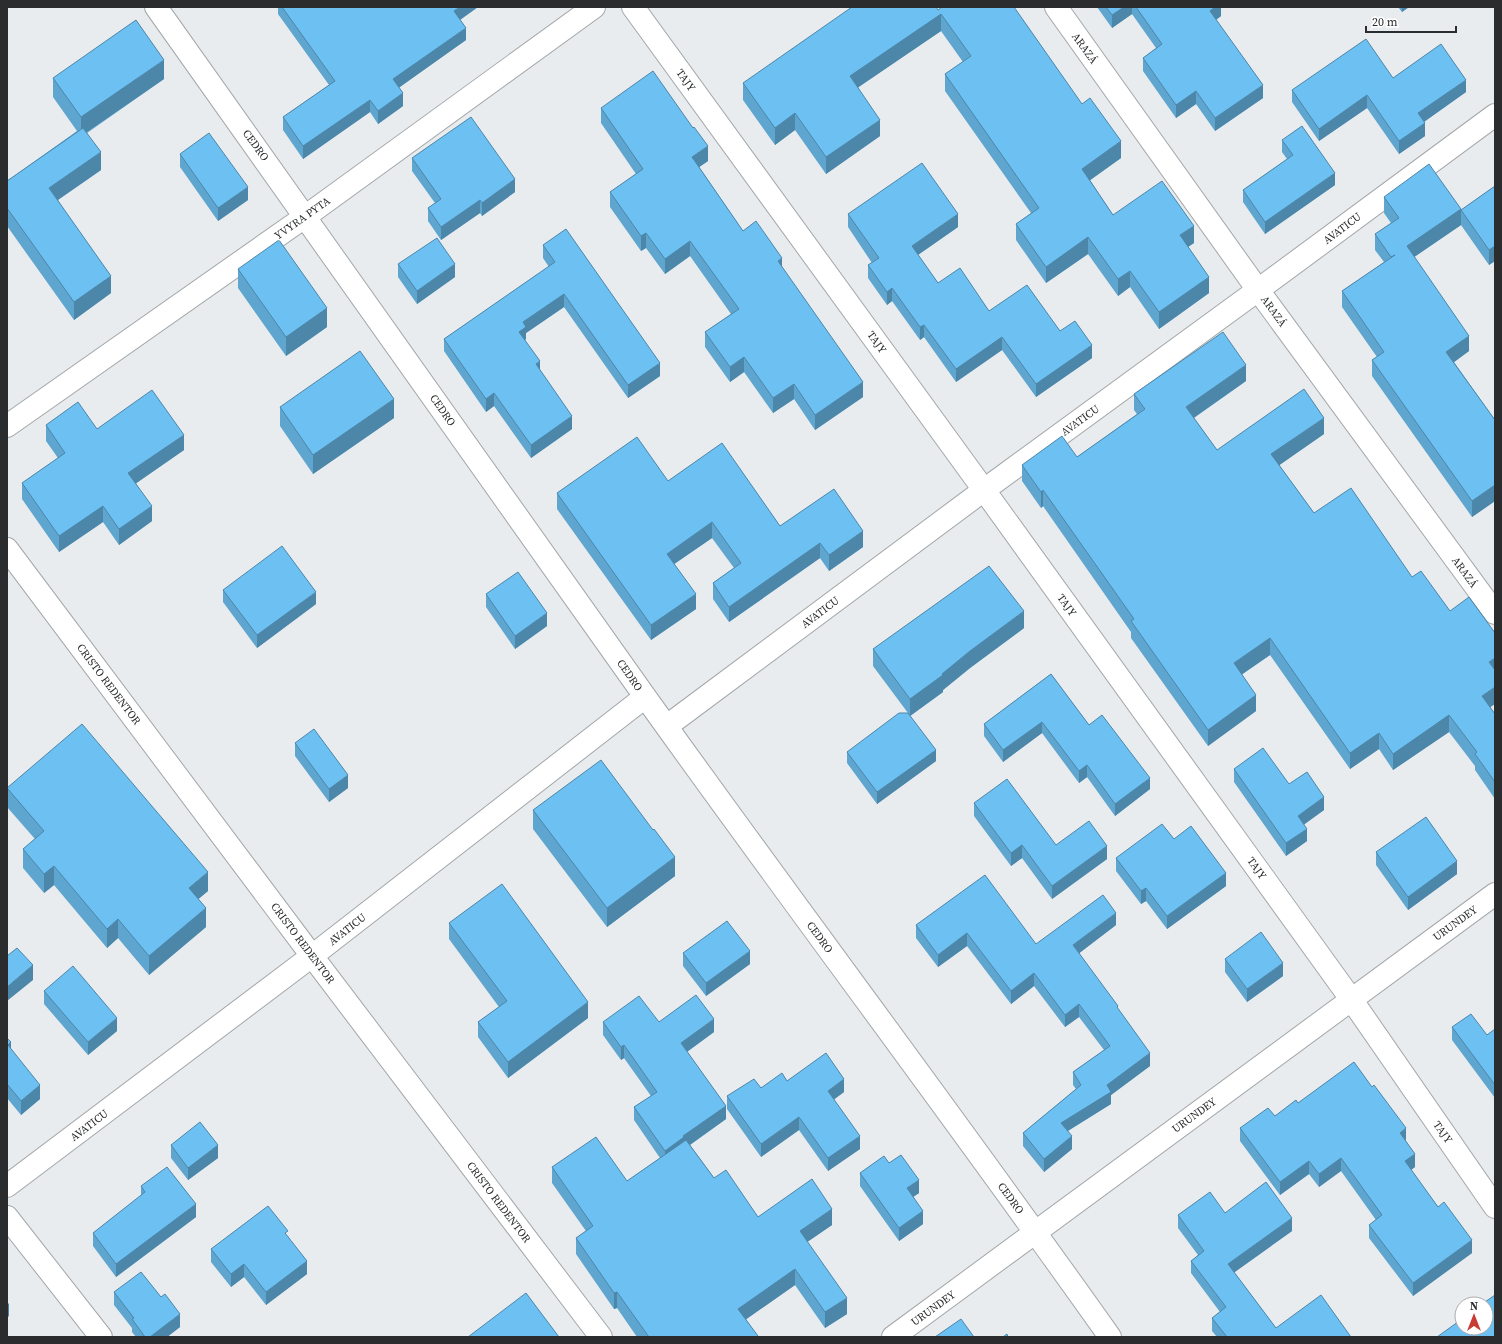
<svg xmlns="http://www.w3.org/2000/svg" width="1502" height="1344" font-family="'Source Serif 4',serif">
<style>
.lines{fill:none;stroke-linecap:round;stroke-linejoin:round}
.minor-casing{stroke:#a3a7a9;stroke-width:24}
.minor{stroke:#fff;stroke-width:22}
.wall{fill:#5ea5d0}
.shaded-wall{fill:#4c86a9}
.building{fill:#6dc0f2;stroke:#4c86a9}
.labels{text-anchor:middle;stroke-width:3;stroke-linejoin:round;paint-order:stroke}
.street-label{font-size:11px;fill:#2a2c2d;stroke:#fff}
</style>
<rect width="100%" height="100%" fill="#e8ecee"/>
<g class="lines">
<g class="minor-casing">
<path id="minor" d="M156,7C321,237 482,469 646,698C799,912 958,1122 1110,1337
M633,7L984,490L1351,999L1495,1207
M1056,7L1258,290L1495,613
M7,426L306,216L594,7
M7,549L312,956L601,1337
M667,726L984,490L1258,290L1495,115
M7,1186L312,956L645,697
M7,1217L101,1337
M893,1337L1495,894"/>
</g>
<use href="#minor" class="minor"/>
</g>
<path class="wall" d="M278,7H478L460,20L466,40L399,87L403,106L378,124L370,112L303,159L283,130V117L329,85L278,14Z
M1097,7H1221V16L1216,20L1263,98L1215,131L1196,104L1176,118L1143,71V58L1156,48L1132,14L1112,28Z
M1398,7H1409L1402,12Z
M938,10L1082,104L1121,158L1090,180L1113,215L1194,243L1188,247L1209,293L1159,329L1130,287L1118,296L1088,254L1046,283L1016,240V224L1031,213L945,91V74L963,62L941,31L858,87L880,136L826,174L795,130L775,145L743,100V83Z
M53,78L164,79L87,133L101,170L58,200L111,293L74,320L7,226V181L77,131L53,97Z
M1393,78L1466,92L1424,122L1425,136L1399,154L1367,108L1319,141L1292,102V90Z
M601,108L708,161L699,167L743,231L782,267L863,397L815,430L794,399L773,413L744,372L730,382L705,347V332L731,314L690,256L665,274L646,248L641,251L610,207V192L636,174L601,123Z
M1282,140L1335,185L1265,234L1243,202V190L1287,159L1282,152Z
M180,154L248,200L218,221L180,167Z
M412,158L515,192L482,216L480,213L441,240L428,221V208L435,203L412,171Z
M1495,186V261L1489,265L1461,225L1414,257L1469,351L1454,362L1495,420V501L1472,517L1372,376V360L1377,357L1342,307V291L1384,262L1375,250V234L1391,223L1384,213V197L1461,210Z
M848,214L958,227L918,255L938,283L989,311L1060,331L1092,358L1036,397L1002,350L956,382L924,337L920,340L892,301L887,305L868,278V265L872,263L848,227Z
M543,245L660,376L628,398L564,307L526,333V339L525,340L540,370L572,429L531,458L494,406L486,412L444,351V339L549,267L543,258Z
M398,264L455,277L417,304L398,277Z
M238,269L327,327L286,356L238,288Z
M1246,381L1194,418L1217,450L1324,434L1279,465L1314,513L1490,707L1495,714V799L1475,770V766L1449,732L1393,770L1379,749L1350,769L1270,655L1242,674L1256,711L1208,746L1131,638V632L1043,506L1041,508L1022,481V465L1077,457L1137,414L1134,410V394Z
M280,407L394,418L313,474L280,426Z
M46,425L97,429L184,450L136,483L152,521L119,545L103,522L59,552L22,499V483L58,458L46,441Z
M668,481L780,526L863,547L829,571L820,558L729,622L713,599V583L734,568L712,538L674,564L696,609L651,640L557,509V493Z
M223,590L316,604L257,648L223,602Z
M486,594L547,626L515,649L486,607Z
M1024,628L970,668L943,690V692L910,716L936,761L877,804L847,763V752L908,713L873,666V649Z
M1051,674L1089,725L1150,789L1115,816L1087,777L1079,783L1042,733L1003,762L984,736V724Z
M295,743L348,788L329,802L295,756Z
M1234,769L1289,784L1324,810L1304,824L1307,841L1286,856L1234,782Z
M7,788L208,891L198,899L206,927L149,975L118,938L107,948L54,885L44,893L23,868V849L35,839L7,807Z
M974,803L1056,845L1107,859L1052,899L1022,858L1011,866L974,816Z
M533,810L675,876L607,927L533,829Z
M1174,839L1226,886L1167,929L1146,901L1141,904L1116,871V858Z
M1376,852L1457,874L1408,910L1376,865Z
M449,923L588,1018L508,1078L478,1037V1022L499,1007L449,939Z
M916,925L1036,944L1116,925L1079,953L1118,1009L1150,1066L1111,1095V1104L1068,1131L1072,1149L1044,1172L1023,1146V1133L1076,1089L1073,1085V1072L1104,1050L1079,1017L1065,1027L1034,986L1011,1004L967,946L938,967L916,938Z
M683,953L750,964L706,996L683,966Z
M1225,959L1283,976L1247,1002L1225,972Z
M1494,961H1495V976L1494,974Z
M44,991L117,1031L88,1055L44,1004Z
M603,1022H659L714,1032L687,1052L726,1119L690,1145L714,1178L758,1217L832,1225L807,1242L847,1314L825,1328L795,1285L746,1319L758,1337H637L617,1308L614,1309L576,1254V1238L586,1231L552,1183V1167L627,1181L660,1158L634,1120V1107L651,1096L624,1058L621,1060L603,1035Z
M1452,1027L1487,1035L1495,1029V1098L1452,1040Z
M7,1038L11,1049L40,1099L21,1115L7,1098Z
M787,1081L844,1092L834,1099L860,1149L828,1171L799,1130L761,1157L727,1109V1096Z
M1298,1103L1406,1141L1415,1167L1411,1170L1472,1253L1413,1296L1369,1238V1225L1376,1220L1341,1171L1319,1187L1309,1174L1280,1195L1240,1141V1128L1275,1116Z
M171,1145L218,1158L188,1180L171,1158Z
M889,1163L919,1193L913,1197L923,1224L899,1241L860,1186V1173Z
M141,1186L196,1217L116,1277L93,1246V1233L141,1196Z
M1225,1213L1292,1231L1234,1272L1276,1328L1351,1337H1217L1212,1331V1318L1220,1312L1191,1273V1261L1198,1255L1178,1228V1215Z
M288,1236L307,1274L266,1305L244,1277L231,1287L211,1262V1249Z
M114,1292L180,1327L167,1337H136L132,1332V1328L114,1305Z"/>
<path class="shaded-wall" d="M460,7H478L454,24V11Z
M1124,7H1132V14L1112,28V15Z
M1215,7H1221V16L1210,24V11Z
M1402,7H1409L1402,12Z
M941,14V31L850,93V76Z
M466,28V40L393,92V79Z
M164,60V79L81,136V117Z
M1466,80V92L1418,126V113Z
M1263,85V98L1215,131V118Z
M1196,91V104L1176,118V105Z
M403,93V106L378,124V111Z
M1367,95V108L1319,141V129Z
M370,100V112L303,159V146Z
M795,113V130L775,145V128Z
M880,120V136L826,174V157Z
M1425,123V136L1399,154V141Z
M1121,141V158L1082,186V169Z
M708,146V161L692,172V157Z
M101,152V170L49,206V188Z
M1335,173V185L1265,234V222Z
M515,179V192L482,216V203Z
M248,187V200L218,221V208Z
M480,200V213L441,240V227Z
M1461,209V225L1407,262V246Z
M958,214V227L912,259V246Z
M1194,226V243L1180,252V235Z
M646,233V248L641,251V236Z
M1088,237V254L1046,283V267Z
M690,241V256L665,274V259Z
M1495,246V261L1489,265V250Z
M782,258V273L778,261Z
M455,264V277L417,304V291Z
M1130,271V287L1118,296V279Z
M111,276V293L74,320V302Z
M1209,277V293L1159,329V312Z
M892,288V301L887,305V292Z
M564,294V307L526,333V339L519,344V332L523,322Z
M327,308V327L286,356V337Z
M924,325V337L920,340V327Z
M1469,336V351L1446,368V352Z
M1002,337V350L956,382V369Z
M1092,345V358L1036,397V384Z
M744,357V372L730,382V367Z
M540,361V374L536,364Z
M660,363V376L628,398V385Z
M1246,365V381L1186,423V407Z
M863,382V397L815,430V415Z
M794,384V399L773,413V398Z
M494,393V406L486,412V399Z
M394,399V418L313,474V455Z
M572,416V429L531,458V445Z
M1324,418V434L1271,471V454Z
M184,435V450L128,489V473Z
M1495,485V501L1472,517V501Z
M1043,490V506L1041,508V492Z
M103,506V522L59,552V536Z
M152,506V521L119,545V529Z
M712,522V538L667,569V554Z
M863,531V547L829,571V555Z
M820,543V558L729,622V607Z
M316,592V604L257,648V635Z
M696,594V609L651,640V625Z
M1024,611V628L970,668L943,690V692L910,716V699L970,651Z
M547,613V626L515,649V636Z
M1270,638V655L1234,680V663Z
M1495,658V674L1489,662Z
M1495,687V704L1482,713V696Z
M1256,695V711L1208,746V730Z
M1449,715V732L1393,770V754Z
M1042,722V733L1003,762V750Z
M1379,733V749L1350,769V753Z
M936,750V761L877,804V792Z
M1087,765V777L1079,783V771Z
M348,775V788L329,802V789Z
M1150,778V789L1115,816V804Z
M1324,797V810L1298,829V816Z
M1307,829V841L1286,856V843Z
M1022,845V858L1011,866V853Z
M1107,846V859L1052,899V886Z
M675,857V876L607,927V908Z
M1457,861V874L1408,910V897Z
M54,866V885L44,893V874Z
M208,872V891L189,907V888Z
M1226,873V886L1167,929V916Z
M1146,888V901L1141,904V891Z
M206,908V927L149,975V956Z
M1116,913V925L1073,958V945Z
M118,919V938L107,948V929Z
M967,933V946L938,967V955Z
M750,951V964L706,996V983Z
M1283,963V976L1247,1002V989Z
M33,965V980L7,1001V987Z
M1034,973V986L1011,1004V991Z
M588,1002V1018L508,1078V1062Z
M1079,1004V1017L1065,1027V1015Z
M117,1018V1031L88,1055V1042Z
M714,1019V1032L681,1056V1043Z
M11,1042V1057L8,1045Z
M624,1045V1058L621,1060V1047Z
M1150,1053V1066L1111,1095V1104L1061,1135V1123L1107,1085Z
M844,1079V1092L828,1104V1091Z
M40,1085V1099L21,1115V1101Z
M726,1106V1119L684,1149L665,1164V1151L683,1136Z
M799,1117V1130L761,1157V1144Z
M1406,1128V1141L1400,1133Z
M860,1136V1149L828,1171V1158Z
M1072,1136V1149L1044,1172V1159Z
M218,1145V1158L188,1180V1168Z
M1415,1154V1167L1405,1174V1161Z
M1341,1158V1171L1319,1187V1174Z
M1309,1161V1174L1280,1195V1182Z
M919,1180V1193L907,1201V1188Z
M196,1204V1217L116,1277V1264Z
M832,1209V1225L800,1247V1231Z
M923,1211V1224L899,1241V1228Z
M1292,1218V1231L1228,1277V1264Z
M1472,1240V1253L1413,1296V1283Z
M307,1261V1274L266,1305V1292Z
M244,1264V1277L231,1287V1274Z
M795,1269V1285L738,1325V1309Z
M617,1292V1308L614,1309V1293Z
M847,1298V1314L825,1328V1312Z
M9,1303V1316L7,1318V1305Z
M180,1314V1327L167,1337H150Z"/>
<path class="building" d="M282,7H460L454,11L466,28L393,79L403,93L378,111L370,100L303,146L283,117L335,81Z
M852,7H936L938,10L942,7H1014L1082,104L1090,98L1121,141L1082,169L1113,215L1162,181L1194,226L1180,235L1209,277L1159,312L1130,271L1118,279L1088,237L1046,267L1016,224L1039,208L945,74L971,56L941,14L850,76L880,120L826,157L795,113L775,128L743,83Z
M1106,7H1124L1112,15Z
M1136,7H1215L1210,11L1263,85L1215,118L1196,91L1176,105L1143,58L1162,44Z
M136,20L164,60L81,117L53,78Z
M1366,39L1393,78L1441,44L1466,80L1418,113L1425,123L1399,141L1367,95L1319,129L1292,90Z
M653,71L693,128L694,127L708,146L692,157L743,231L756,221L782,258L778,261L863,382L815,415L794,384L773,398L744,357L730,367L705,332L739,309L690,241L665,259L646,233L641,236L610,192L643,169L601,108Z
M471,117L515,179L482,203L480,200L441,227L428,208L441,199L412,158Z
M1302,126L1335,173L1265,222L1243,190L1293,155L1282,140Z
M83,128L101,152L49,188L111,276L74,302L7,208V181Z
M209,133L248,187L218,208L180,154Z
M922,163L958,214L912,246L938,283L960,268L989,311L1027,285L1060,331L1075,321L1092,345L1036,384L1002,337L956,369L924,325L920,327L892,288L887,292L868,265L879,258L848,214Z
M1429,164L1461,209L1407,246L1469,336L1446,352L1495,420V485L1472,501L1372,360L1384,352L1342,291L1395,255L1391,257L1375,234L1399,218L1384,197Z
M1495,186V246L1489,250L1461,210Z
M566,229L660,363L628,385L564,294L523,322L526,327L519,332L540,361L536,364L572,416L531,445L494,393L486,399L444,339L555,262L543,245Z
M437,238L455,264L417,291L398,264Z
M279,240L327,308L286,337L238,269Z
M1223,332L1246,365L1186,407L1217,450L1304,389L1324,418L1271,454L1314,513L1351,488L1412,577L1421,571L1450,611L1469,597L1495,633V658L1489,662L1495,670V687L1482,696L1495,714V782L1475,754L1477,752L1449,715L1393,754L1379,733L1350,753L1270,638L1234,663L1256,695L1208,730L1131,621L1134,619L1043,490L1041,492L1022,465L1062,436L1077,457L1145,409L1134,394Z
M360,351L394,399L313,455L280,407Z
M152,390L184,435L128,473L152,506L119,529L103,506L59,536L22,483L65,453L46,425L78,402L97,429Z
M637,437L668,481L722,443L780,526L834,489L863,531L829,555L820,543L729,607L713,583L741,563L712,522L667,554L696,594L651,625L557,493Z
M282,546L316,592L257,635L223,590Z
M989,566L1024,611L970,651L942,674L943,675L910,699L873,649Z
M518,572L547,613L515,636L486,594Z
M1051,674L1089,725L1102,715L1150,778L1115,804L1087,765L1079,771L1042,722L1003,750L984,724Z
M899,713H908L936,750L877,792L847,752Z
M82,724L208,872L189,888L206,908L149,956L118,919L107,929L54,866L44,874L23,849L44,831L7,788Z
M314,729L348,775L329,789L295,743Z
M1263,748L1289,784L1307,772L1324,797L1298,816L1307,829L1286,843L1234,769Z
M601,760L653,830L654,829L675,857L607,908L533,810Z
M1007,779L1056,845L1089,821L1107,846L1052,886L1022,845L1011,853L974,803Z
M1426,817L1457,861L1408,897L1376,852Z
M1162,824L1174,839L1191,826L1226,873L1167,916L1146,888L1141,891L1116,858Z
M985,875L1036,944L1103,895L1116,913L1073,945L1118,1006L1117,1007L1150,1053L1107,1085L1111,1092L1061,1123L1072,1136L1044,1159L1023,1133L1081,1085L1073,1072L1110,1046L1079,1004L1065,1015L1034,973L1011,991L967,933L938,955L916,925Z
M502,884L588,1002L508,1062L478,1022L507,1001L449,923Z
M727,921L750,951L706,983L683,953Z
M1261,932L1283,963L1247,989L1225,959Z
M17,948L33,965L7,987V956Z
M73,966L117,1018L88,1042L44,991Z
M696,995L714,1019L681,1043L726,1106L683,1136L684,1137L665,1151L634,1107L657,1092L624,1045L621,1047L603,1022L639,996L659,1022Z
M1471,1014L1487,1035L1495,1029V1085L1452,1027Z
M7,1038L11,1042L8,1045L40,1085L21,1101L7,1084Z
M826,1053L844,1079L828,1091L860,1136L828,1158L799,1117L761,1144L727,1096L754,1079L761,1088L782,1073L787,1081Z
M1354,1062L1372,1087L1374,1085L1406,1128L1400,1133L1415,1154L1405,1161L1438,1207L1444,1202L1472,1240L1413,1283L1369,1225L1382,1215L1341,1158L1319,1174L1309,1161L1280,1182L1240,1128L1268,1108L1275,1116L1296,1100L1298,1103Z
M200,1122L218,1145L188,1168L171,1145Z
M596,1137L627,1181L686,1140L714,1178L726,1170L758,1217L812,1179L832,1209L800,1231L847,1298L825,1312L795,1269L738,1309L758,1336L756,1337H649L617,1292L614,1293L576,1238L593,1226L552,1167Z
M901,1155L919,1180L907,1188L923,1211L899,1228L860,1173L884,1156L889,1163Z
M167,1167L196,1204L116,1264L93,1233L145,1192L141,1186Z
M1266,1182L1292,1218L1228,1264L1276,1328L1321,1295L1351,1337H1227L1212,1318L1226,1307L1191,1261L1204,1251L1178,1215L1210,1192L1225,1213Z
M268,1206L288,1231L285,1233L307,1261L266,1292L244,1264L231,1274L211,1249Z
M141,1272L161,1297L165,1294L180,1314L150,1337H145L132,1319L134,1318L114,1292Z
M526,1293L559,1337H468Z
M1495,1295V1337H1437L1462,1319V1328H1486V1304H1482Z
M961,1319L974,1337H935Z
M1007,1334L1008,1337H1003Z"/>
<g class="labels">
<g class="street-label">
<text transform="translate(1085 48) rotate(54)" y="4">ARAZÁ</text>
<text transform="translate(686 80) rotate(54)" y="4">TAJY</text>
<text transform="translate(256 145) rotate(54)" y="4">CEDRO</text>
<text transform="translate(302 218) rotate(-35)" y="4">YVYRA PYTA</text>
<text transform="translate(1342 228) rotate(-37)" y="4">AVATICU</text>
<text transform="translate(1274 311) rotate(54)" y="4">ARAZÁ</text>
<text transform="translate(877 342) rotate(54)" y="4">TAJY</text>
<text transform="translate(443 410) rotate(55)" y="4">CEDRO</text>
<text transform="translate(1080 420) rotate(-36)" y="4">AVATICU</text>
<text transform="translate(1465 572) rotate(54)" y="4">ARAZÁ</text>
<text transform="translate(1067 605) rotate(54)" y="4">TAJY</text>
<text transform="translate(820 612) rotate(-37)" y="4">AVATICU</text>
<text transform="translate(630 675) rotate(55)" y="4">CEDRO</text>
<text transform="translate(109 684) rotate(53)" y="4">CRISTO REDENTOR</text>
<text transform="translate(1257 868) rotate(54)" y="4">TAJY</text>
<text transform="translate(1455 923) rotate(-36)" y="4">URUNDEY</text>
<text transform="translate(347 929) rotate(-38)" y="4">AVATICU</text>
<text transform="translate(820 937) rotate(54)" y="4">CEDRO</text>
<text transform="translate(303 943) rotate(53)" y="4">CRISTO REDENTOR</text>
<text transform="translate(1194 1115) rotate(-36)" y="4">URUNDEY</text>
<text transform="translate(89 1125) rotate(-37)" y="4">AVATICU</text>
<text transform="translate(1443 1132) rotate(55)" y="4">TAJY</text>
<text transform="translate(1011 1198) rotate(54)" y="4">CEDRO</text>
<text transform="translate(499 1202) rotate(53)" y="4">CRISTO REDENTOR</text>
<text transform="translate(933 1308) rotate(-36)" y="4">URUNDEY</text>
</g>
</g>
<rect width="1502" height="1344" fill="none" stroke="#2a2c2d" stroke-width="16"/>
<g transform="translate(1474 1316)"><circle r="19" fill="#ffffff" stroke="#aaabab"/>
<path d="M0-3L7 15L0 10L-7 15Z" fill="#c93b35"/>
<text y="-6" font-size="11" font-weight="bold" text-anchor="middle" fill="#2a2c2d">N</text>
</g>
<path d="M1366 26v6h90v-6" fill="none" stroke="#2a2c2d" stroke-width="2"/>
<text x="1372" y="26" font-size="12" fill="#2a2c2d" stroke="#ffffff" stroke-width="3" paint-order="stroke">20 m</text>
</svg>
